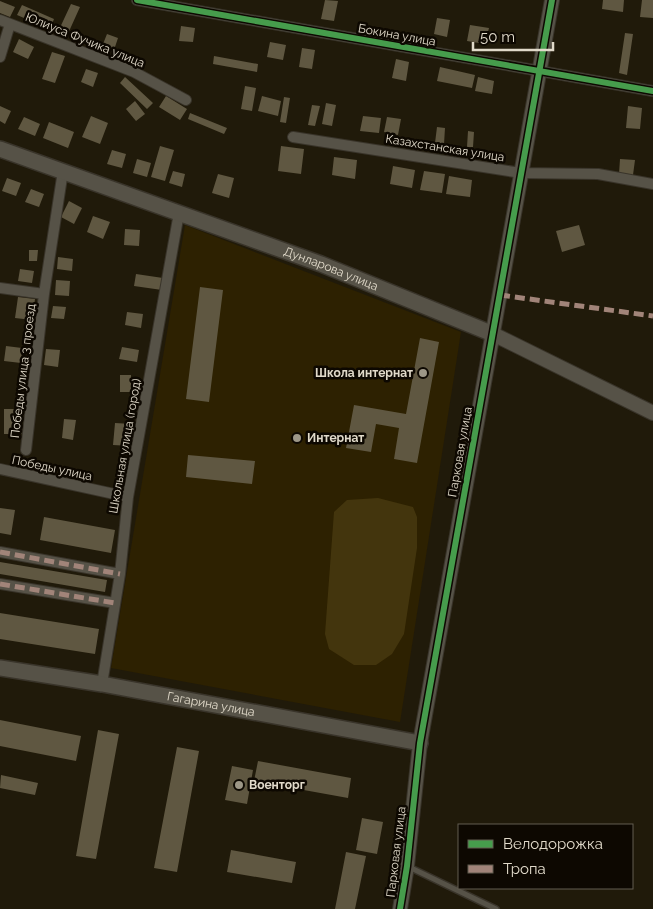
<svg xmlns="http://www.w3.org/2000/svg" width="653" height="909" font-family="Raleway,sans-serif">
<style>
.built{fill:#2d2101}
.green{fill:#43350d}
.building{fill:#5f5741}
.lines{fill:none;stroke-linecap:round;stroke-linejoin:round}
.service-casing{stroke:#39342a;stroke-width:8}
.minor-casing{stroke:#39342a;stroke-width:12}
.tertiary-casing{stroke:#39342a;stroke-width:16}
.secondary-casing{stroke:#39342a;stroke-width:18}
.service{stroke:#565247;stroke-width:5}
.minor{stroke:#565247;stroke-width:10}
.tertiary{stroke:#565247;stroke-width:14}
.secondary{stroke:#565247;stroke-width:15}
.quiet{stroke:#a18479;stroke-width:5;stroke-dasharray:10 5;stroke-linecap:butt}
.cycleway-casing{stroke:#0d0801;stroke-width:9}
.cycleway{stroke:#469c4c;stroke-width:6}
.poi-dot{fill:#9d9787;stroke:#0d0801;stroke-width:2}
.labels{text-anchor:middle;stroke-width:5;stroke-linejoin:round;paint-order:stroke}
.street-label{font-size:12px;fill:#e1daca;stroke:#0d0801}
.poi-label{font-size:12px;font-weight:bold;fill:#e1daca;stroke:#0d0801;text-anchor:start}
</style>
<rect width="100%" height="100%" fill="#201a0a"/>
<path class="built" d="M185,225L461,332L400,722L111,668Z"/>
<path class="green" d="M378,498L413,507L417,517V548L404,634L392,654L376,665H354L329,649L325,634L334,512L347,500Z"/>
<path class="building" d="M325,0L338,1L334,21L321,19Z
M603,0H624L623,12L602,9Z
M642,0H653V18L640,17Z
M0,1L15,7L10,17L0,13Z
M71,4L80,7L66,38L57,34Z
M22,5L54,19L50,29L17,15Z
M437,18L450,20L447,37L434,34Z
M470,25L489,28L485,44L467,41Z
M181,26L195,28L193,42L179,41Z
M625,33L633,34L627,75L619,73Z
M107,34L118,38L113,53L101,49Z
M19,39L34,47L28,59L13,52Z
M270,42L286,45L283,60L267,57Z
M302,48L315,50L312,69L299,67Z
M52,52L65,56L55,83L42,79Z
M214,56L258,64L257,72L213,64Z
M396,59L409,62L406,81L392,78Z
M440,67L475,75L472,88L437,81Z
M86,69L98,73L93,87L81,82Z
M125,77L153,103L147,109L120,83Z
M478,77L494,81L492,94L475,91Z
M245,86L256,88L252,111L241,109Z
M166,96L187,109L180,120L159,107Z
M262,96L281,101L278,116L258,111Z
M284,97L290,98L286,123L280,122Z
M135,101L145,114L136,121L126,109Z
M326,103L336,105L332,126L322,124Z
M312,105L320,106L315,126L308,125Z
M0,106L11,111L5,124L0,121Z
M628,106L642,108L640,129L626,128Z
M190,113L227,128L224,134L188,119Z
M91,116L108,123L100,144L82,137Z
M363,116L381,118L379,133L360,131Z
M24,117L40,124L35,136L18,129Z
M387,117L401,119L398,135L384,132Z
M49,122L74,132L68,148L43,138Z
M437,127L445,128L444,144L435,143Z
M468,131L474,132L473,147H467Z
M160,146L174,150L165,181L151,177Z
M281,146L304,149L301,174L278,171Z
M112,150L126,154L122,168L107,164Z
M334,157L357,160L355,179L332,175Z
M137,159L151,163L147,177L133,173Z
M620,159L635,160L633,175L619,174Z
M393,166L415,170L412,188L390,184Z
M173,171L185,174L182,187L169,183Z
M424,171L445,174L442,193L420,190Z
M218,174L234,178L229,198L212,193Z
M449,176L472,180L470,197L446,194Z
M7,178L21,183L16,196L2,191Z
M31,189L44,194L39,207L25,202Z
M69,201L82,208L74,224L61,217Z
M93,216L110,222L103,239L87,232Z
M579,225L585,245L562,252L556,231Z
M125,229L140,230L139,246L124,245Z
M29,250H38L37,261H29Z
M58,257L73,259L72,271L57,269Z
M20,269L34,271L32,283L18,281Z
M136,274L163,278L162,290L134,286Z
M56,280L70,281L69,296L55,295Z
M200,287L223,290L209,402L186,399Z
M18,297L35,299L32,320L15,318Z
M53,306L66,307L64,319L51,318Z
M127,312L143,314L141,328L125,325Z
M420,338L439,342L417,463L394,459L399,428L376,424L371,452L346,448L354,405L406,414Z
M6,346L22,348L21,363L4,361Z
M122,347L139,350L137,362L119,359Z
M46,349L60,350L58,367L44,365Z
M120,375H131V392H120Z
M4,409H22V434H4Z
M64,419L76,420L73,440L62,438Z
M115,423L132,424L131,446L113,445Z
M188,455L255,461L252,484L186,477Z
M0,508L15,510L11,535L0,533Z
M44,517L115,530L111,553L40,540Z
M0,562L107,580L105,592L0,574Z
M0,613L99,629L95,654L0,639Z
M0,720L81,736L76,761L0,746Z
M98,730L119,734L96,859L76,856Z
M177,747L199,751L177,872L154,868Z
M258,761L351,778L348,798L254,781Z
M232,766L253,770L247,804L225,800Z
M1,775L38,783L35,795L0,788Z
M362,818L383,822L377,854L356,850Z
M231,850L296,862L292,883L227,872Z
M346,852L366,856L355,909H335Z"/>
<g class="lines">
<g class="service-casing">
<path id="service" d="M409,867L496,909"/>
</g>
<g class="minor-casing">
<path id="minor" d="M137,0L653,91
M0,20L134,72L186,100
M0,57L10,24
M293,137L521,173L598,174L653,184
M0,288L44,294
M26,450L44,294L63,171
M0,469L128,497
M0,552L120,574
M0,584L115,603
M102,684L120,574L128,497L179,213"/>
</g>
<g class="tertiary-casing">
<path id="tertiary" d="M493,334L653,413
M400,909L407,866L420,743L552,0"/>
</g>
<g class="secondary-casing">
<g id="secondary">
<path id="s1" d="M0,149L321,264L493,334"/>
<path id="s2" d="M0,668L102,684L420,743"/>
</g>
</g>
<use href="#service" class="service"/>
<use href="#minor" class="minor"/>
<use href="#tertiary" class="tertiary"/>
<use href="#secondary" class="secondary"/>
<path class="quiet" d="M500,295L653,316
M0,552L120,574
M0,584L115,603"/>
<g class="cycleway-casing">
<path id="cycleway" d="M137,0L653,91
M400,909L407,866L420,743L552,0"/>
</g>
<use href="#cycleway" class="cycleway"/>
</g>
<g class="poi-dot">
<circle cx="423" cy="373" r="5"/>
<circle cx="297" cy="438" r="5"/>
<circle cx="239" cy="785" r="5"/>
</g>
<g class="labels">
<g class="street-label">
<text transform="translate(397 35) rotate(10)" y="4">Бокина улица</text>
<text transform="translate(85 40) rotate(22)" y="4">Юлиуса Фучика улица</text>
<text transform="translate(445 148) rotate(9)" y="4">Казахстанская улица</text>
<text dy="4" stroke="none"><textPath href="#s1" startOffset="352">Дунларова улица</textPath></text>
<text transform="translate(23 371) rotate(-83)" y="4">Победы улица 3 проезд</text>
<text transform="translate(125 446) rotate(-80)" y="4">Школьная улица (город)</text>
<text transform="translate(460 452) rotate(-80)" y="4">Парковая улица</text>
<text transform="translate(52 468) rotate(12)" y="4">Победы улица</text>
<text dy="4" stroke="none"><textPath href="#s2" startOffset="214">Гагарина улица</textPath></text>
<text transform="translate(396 852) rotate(-83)" y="4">Парковая улица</text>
</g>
<g class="poi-label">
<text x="413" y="377" text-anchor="end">Школа интернат</text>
<text x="307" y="442">Интернат</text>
<text x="249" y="789">Военторг</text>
</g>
</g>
<rect x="458" y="824" width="175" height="65" fill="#0d0801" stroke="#625c51"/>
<rect x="468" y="840" width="25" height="8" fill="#469c4c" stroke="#625c51"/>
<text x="503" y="849" font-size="15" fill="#e1daca">Велодорожка</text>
<rect x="468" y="865" width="25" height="8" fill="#a18479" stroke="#625c51"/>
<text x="503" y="874" font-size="15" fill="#e1daca">Тропа</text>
<path d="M473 42v8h80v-8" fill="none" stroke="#e1daca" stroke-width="2.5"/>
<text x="480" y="42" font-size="15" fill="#e1daca" stroke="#0d0801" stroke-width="4" paint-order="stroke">50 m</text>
</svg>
